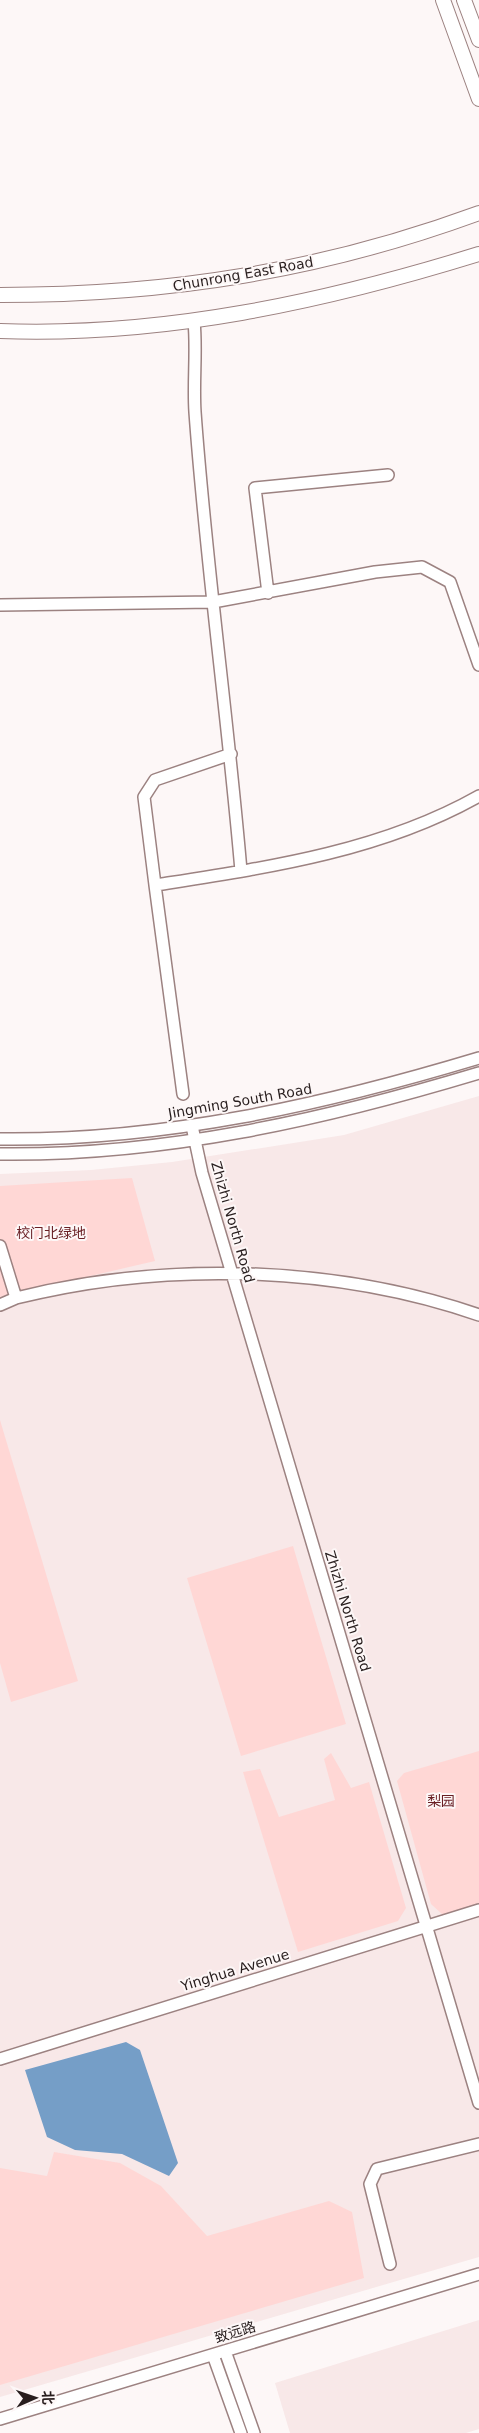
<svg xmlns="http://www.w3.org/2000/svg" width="479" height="2433" font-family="'DejaVu Sans','Noto Sans SC',sans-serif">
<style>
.built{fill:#f8e8e8}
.green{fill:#ffd7d5}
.water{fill:#759ec7}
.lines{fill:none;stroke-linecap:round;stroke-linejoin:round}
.minor-casing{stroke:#9c8281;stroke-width:14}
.major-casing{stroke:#9c8281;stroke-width:16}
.minor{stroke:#fff;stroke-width:11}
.major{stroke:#fff;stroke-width:14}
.labels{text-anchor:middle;stroke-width:4;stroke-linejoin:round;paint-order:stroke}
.street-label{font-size:14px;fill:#281e1e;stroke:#fdf7f7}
.park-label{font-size:14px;fill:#691f24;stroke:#fdf7f7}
</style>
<rect width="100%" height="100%" fill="#fdf7f7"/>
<path class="built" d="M479,1096V2257L0,2397V1174L91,1170L172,1162L344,1135Z
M479,2320V2429L466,2433H290L275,2383Z"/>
<path class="green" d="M132,1178L155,1261L0,1297V1186Z
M0,1420L78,1681L11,1702L0,1663Z
M293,1546L346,1724L241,1756L187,1578Z
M479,1751V1904L443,1915L431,1904L397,1781L404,1773Z
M331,1753L351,1788L369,1782L406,1908L398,1921L298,1952L243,1772L260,1769L279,1817L335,1800L324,1759Z
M54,2152L120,2163L161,2186L207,2236L329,2201L352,2212L364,2278L0,2385V2168L47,2176Z"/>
<path class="water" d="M126,2042L140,2050L178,2163L169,2176L122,2154L75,2150L47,2137L25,2070Z"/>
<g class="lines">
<g class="minor-casing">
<path id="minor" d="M194,321C197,351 193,381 195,412C206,565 228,718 241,871
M268,593L255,488L388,475
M0,605L213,602L375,572L422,567L450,582L479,665
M231,754L155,780L144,797L155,885C265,868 380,852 479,796
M155,885L183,1094
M192,1126L202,1173L479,2103
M0,1139C164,1141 323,1105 479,1058
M0,1154C164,1156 323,1120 479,1073
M0,1246L16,1298C164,1261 334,1265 479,1315
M0,1305L16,1298
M0,2059L479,1910
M390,2264L370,2184L377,2169L479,2144
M225,2351L254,2433
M213,2355L241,2433
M0,2419L479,2274"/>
</g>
<g class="major-casing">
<path id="major" d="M443,0L479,99
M464,0L479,40
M0,295C168,295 321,271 479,213
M0,331C163,337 324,302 479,254"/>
</g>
<use href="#minor" class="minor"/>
<use href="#major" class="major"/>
</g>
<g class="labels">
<g class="street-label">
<text transform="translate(243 274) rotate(-10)" y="5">Chunrong East Road</text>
<text transform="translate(240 1101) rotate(-10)" y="5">Jingming South Road</text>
<text transform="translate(233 1222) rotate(74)" y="5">Zhizhi North Road</text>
<text transform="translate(348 1611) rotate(73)" y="5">Zhizhi North Road</text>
<text transform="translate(235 1970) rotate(-17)" y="5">Yinghua Avenue</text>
<text transform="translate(235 2332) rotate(-17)" y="5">致远路</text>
</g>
<g class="park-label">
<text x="51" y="1238">校门北绿地</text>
<text x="441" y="1806">梨园</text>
</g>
</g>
<g transform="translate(35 2398) rotate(88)" stroke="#fdf7f7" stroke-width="4" paint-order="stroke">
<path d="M0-4L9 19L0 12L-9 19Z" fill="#281e1e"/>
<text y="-8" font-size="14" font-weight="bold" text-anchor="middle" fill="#281e1e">北</text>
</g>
</svg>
